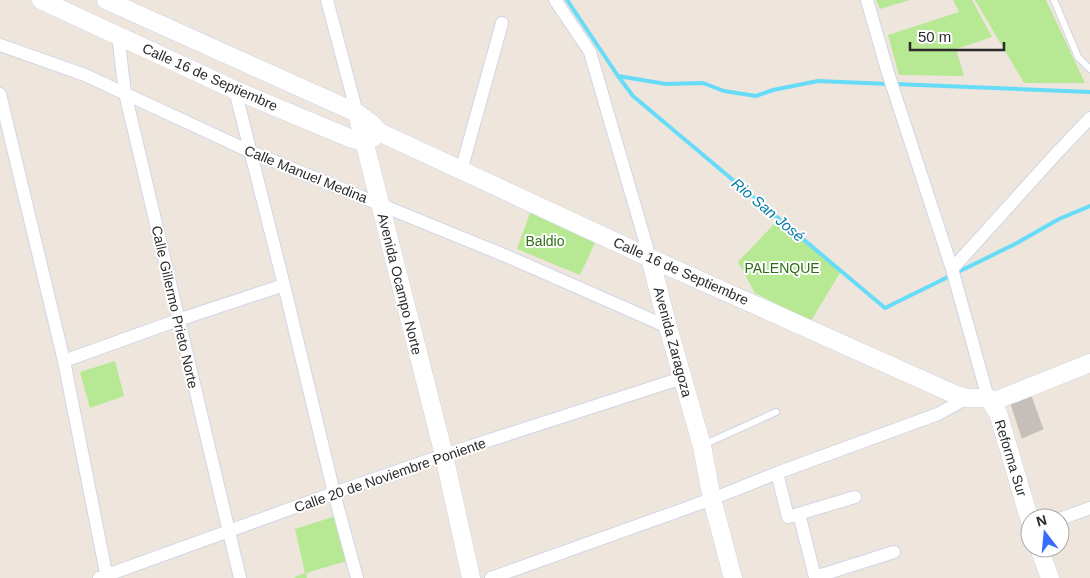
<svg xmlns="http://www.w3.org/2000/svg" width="1090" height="578" font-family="Helvetica,sans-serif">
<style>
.green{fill:#b7e994}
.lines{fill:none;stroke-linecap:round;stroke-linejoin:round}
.stream{stroke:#67dcf8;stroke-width:4}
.building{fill:#c6bfb9;stroke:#cac1b5}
.lane-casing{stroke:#d1d6e5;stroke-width:8}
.street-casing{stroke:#d1d6e5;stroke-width:14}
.secondary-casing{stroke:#d1d6e5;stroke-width:19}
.lane{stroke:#fff;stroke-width:6}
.street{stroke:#fff;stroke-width:12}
.secondary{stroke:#fff;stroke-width:18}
.labels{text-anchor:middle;stroke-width:4;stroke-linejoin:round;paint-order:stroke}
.street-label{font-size:14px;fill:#2b2b2b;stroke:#fff}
.park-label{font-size:14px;fill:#2e6e15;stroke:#fff}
.water-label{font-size:15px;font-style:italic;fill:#037ba7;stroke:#fff}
</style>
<rect width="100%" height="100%" fill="#eee5dc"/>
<path class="green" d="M876,0H910L880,9Z
M953,0H972L992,37L956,49L964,76L899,75L888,35L959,12Z
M975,0H1046L1085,83H1024Z
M530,213L595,243L580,275L517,249Z
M778,220L841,271L811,321L755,293L738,262Z
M115,361L124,396L90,408L80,372Z
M339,515L350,560L306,573L307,578H293L305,573L295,529Z"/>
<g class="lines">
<path class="stream" d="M567,0L618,76L666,84L703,83L724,91L756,96L773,90L818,81L888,84
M618,76L633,96L885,308L1017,243L1059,219L1090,206
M895,84L1090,92"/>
</g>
<path class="building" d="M1031,396L1043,429L1022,438L1011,404Z"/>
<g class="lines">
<g class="lane-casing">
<path id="lane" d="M1054,0L1078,57L1090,69
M703,445L776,412"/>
</g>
<g class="street-casing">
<path id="street" d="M327,0L357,113
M555,0L590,52L650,258
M867,0L888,73L952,269L988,398
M118,35L125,93L240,578
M0,45L85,75L249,151L511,258L668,327
M235,90L284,285L334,493L357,578
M0,94L64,361L107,578
M461,171L502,23
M952,269L1055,155L1090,118
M64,361L178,320L284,285
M777,473L788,517L855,497
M799,514L815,577L894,552
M1060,519L1090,508
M99,578L334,493L444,455L682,378
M491,578L712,499L777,473L938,414L967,398"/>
</g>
<g class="secondary-casing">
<path id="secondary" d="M41,0L235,90L352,139L363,141L373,138
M106,0L357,113L371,123L379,132L650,258L954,394L967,398H988L998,413L1030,521
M357,113L444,455L471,578
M650,258L668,327L702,446L712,499L733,578
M992,402L1090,363
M1039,548L1050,578"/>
</g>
<use href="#lane" class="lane"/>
<use href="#street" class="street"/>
<use href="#secondary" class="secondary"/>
</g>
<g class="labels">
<g class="street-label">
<text transform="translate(210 77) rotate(24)" y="5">Calle 16 de Septiembre</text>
<text transform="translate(306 174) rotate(22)" y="5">Calle Manuel Medina</text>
<text transform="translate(681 271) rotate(24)" y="5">Calle 16 de Septiembre</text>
<text transform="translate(400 284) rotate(76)" y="5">Avenida Ocampo Norte</text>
<text transform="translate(175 307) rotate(77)" y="5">Calle Gillermo Prieto Norte</text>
<text transform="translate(673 342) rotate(75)" y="5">Avenida Zaragoza</text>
<text transform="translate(1011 458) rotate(73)" y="5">Reforma Sur</text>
<text transform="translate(390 475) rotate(-19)" y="5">Calle 20 de Noviembre Poniente</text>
</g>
<g class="park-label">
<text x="545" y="246">Baldio</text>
<text x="782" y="273">PALENQUE</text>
</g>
<g class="water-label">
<text transform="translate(768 210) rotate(40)" y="5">Rio San José</text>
</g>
</g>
<g transform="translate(1045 533) rotate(344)"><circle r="24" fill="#ffffff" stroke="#aaaaaa"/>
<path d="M0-4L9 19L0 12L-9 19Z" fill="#386cff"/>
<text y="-8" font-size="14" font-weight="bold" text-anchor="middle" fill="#2b2b2b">N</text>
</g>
<path d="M910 42v8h94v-8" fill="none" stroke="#2b2b2b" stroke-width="2.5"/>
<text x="918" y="42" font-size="15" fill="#2b2b2b" stroke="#ffffff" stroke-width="4" paint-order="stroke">50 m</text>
</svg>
